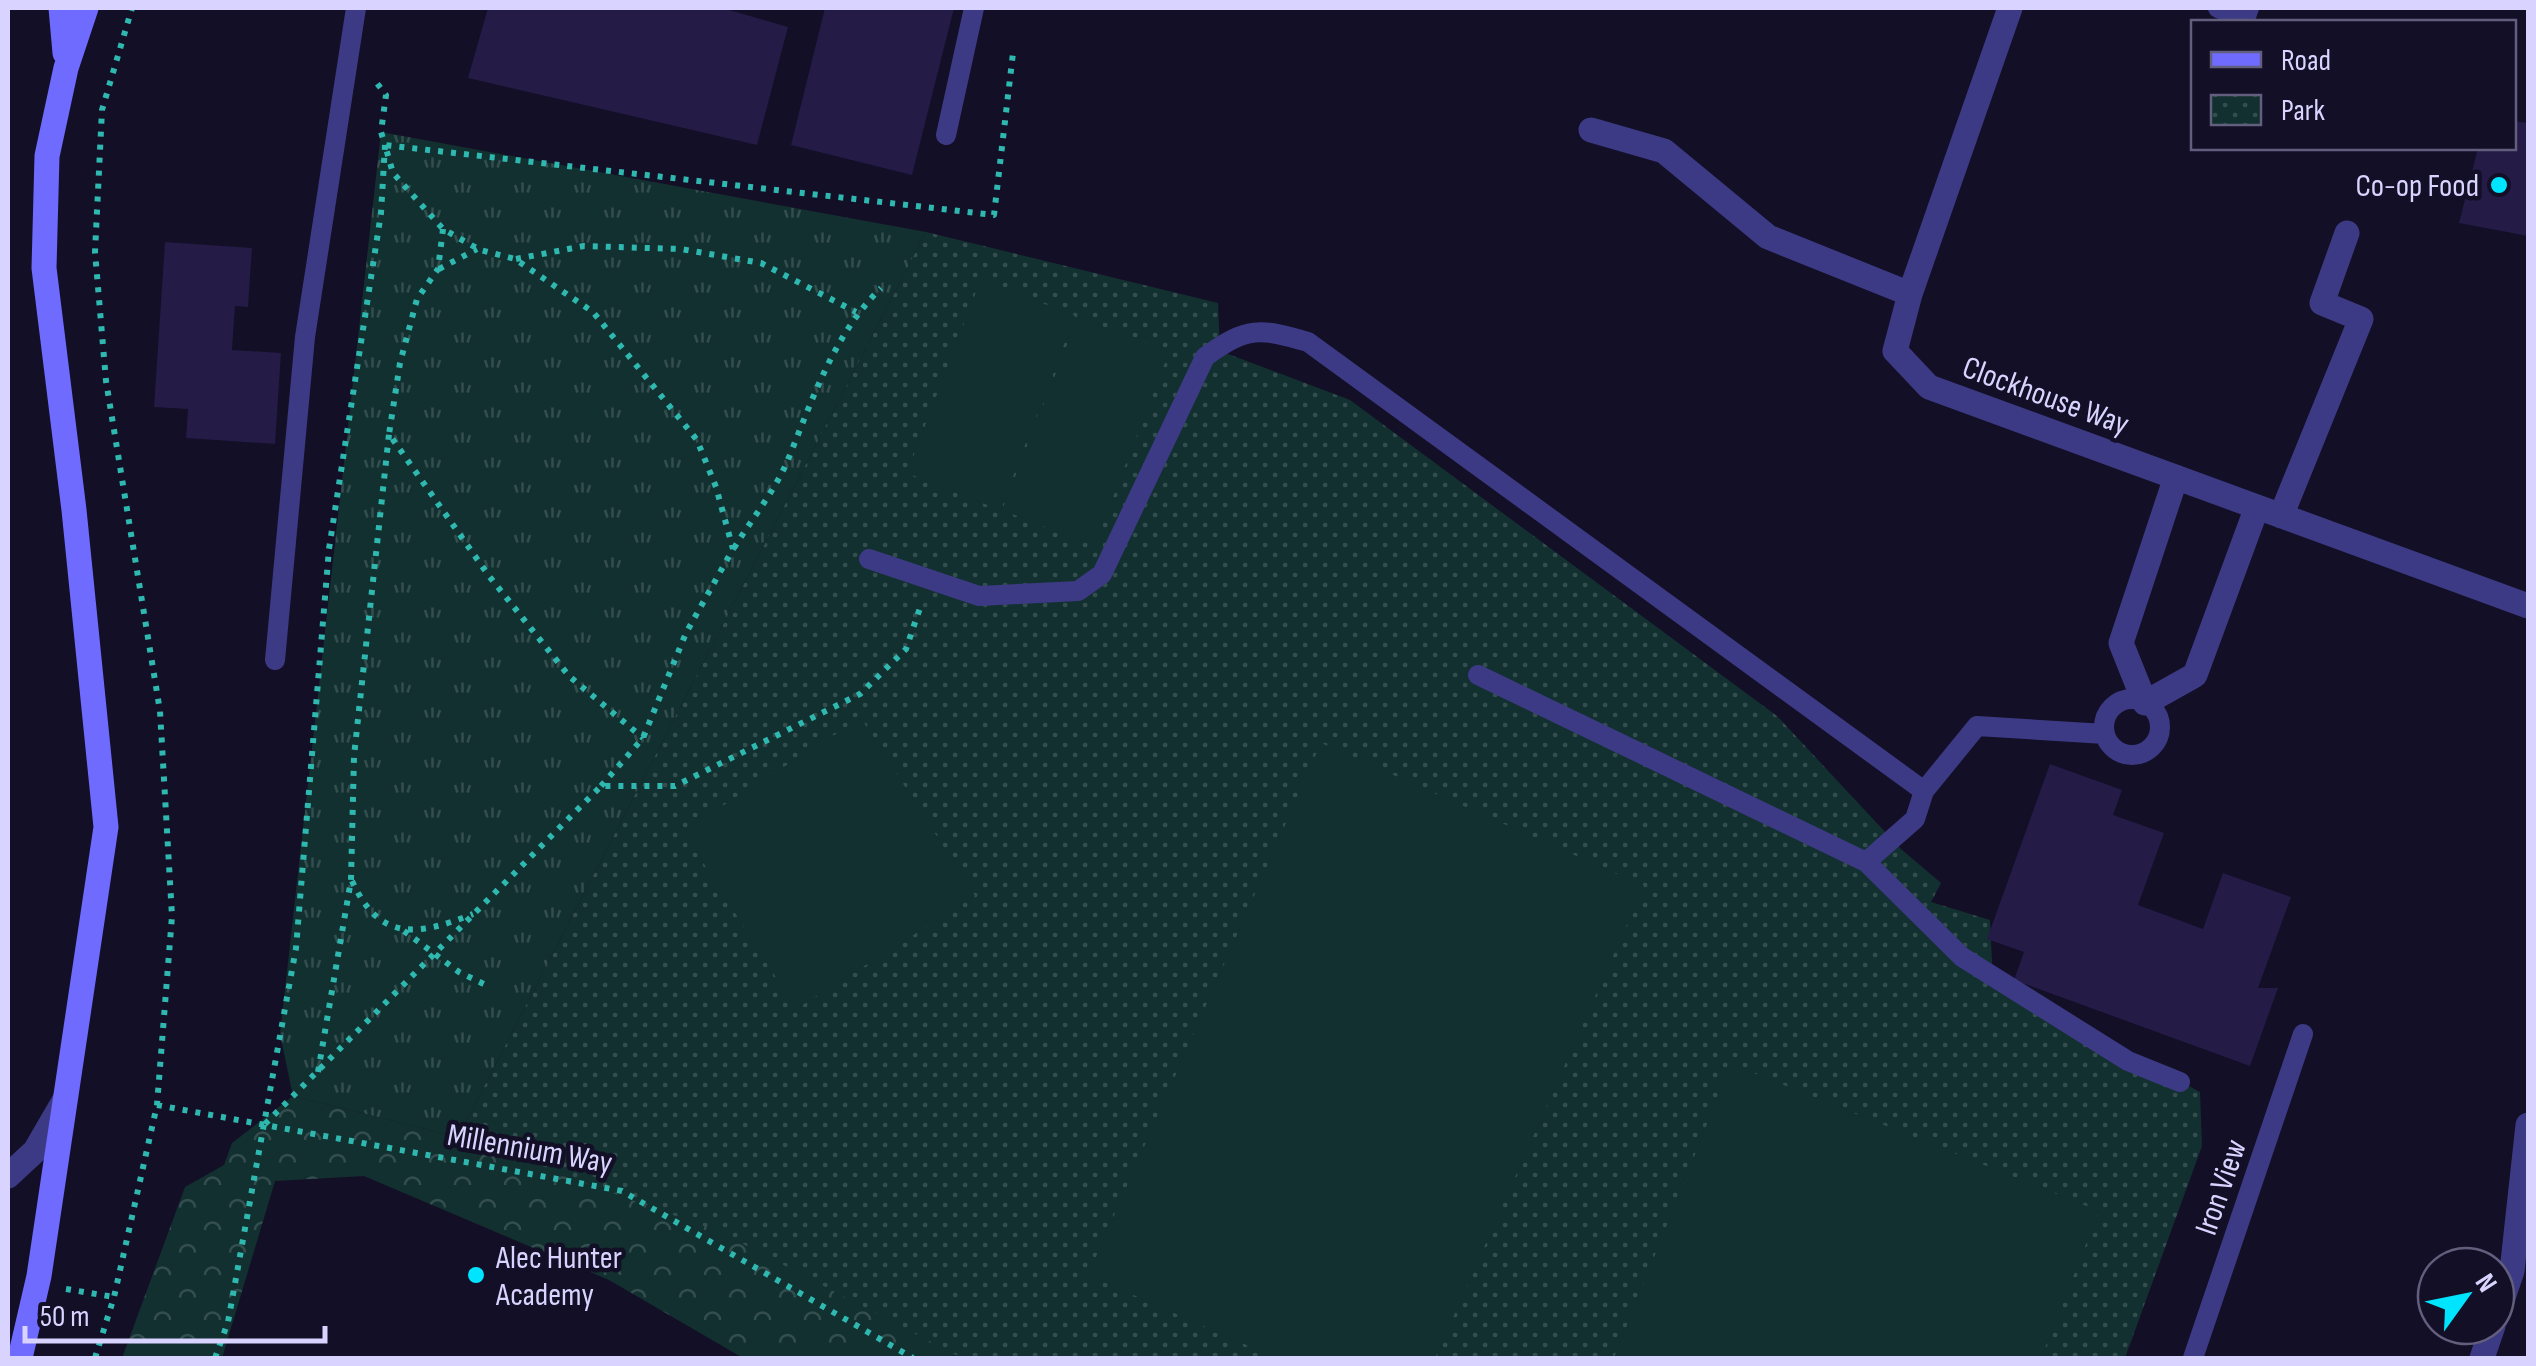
<svg xmlns="http://www.w3.org/2000/svg" width="2536" height="1366" font-family="'Sofia Sans Condensed',sans-serif">
<style>
.grass{fill:url(#grass-tufts)}
.forest{fill:url(#forest-crowns)}
.park{fill:url(#park-dots)}
.garden{fill:#12302f}
.building{fill:#241b47}
.lines{fill:none;stroke-linecap:round;stroke-linejoin:round}
.path{stroke:#2fb8b0;stroke-width:6;stroke-dasharray:5 8;stroke-linecap:butt}
.service{stroke:#3d3a85;stroke-width:20}
.minor{stroke:#3d3a85;stroke-width:25}
.tertiary{stroke:#3d3a85;stroke-width:25}
.secondary{stroke:#6f6bff;stroke-width:25}
.poi-dot{fill:#00e5ff;stroke:#130f26;stroke-width:4}
.labels{text-anchor:middle;stroke-width:9;stroke-linejoin:round;paint-order:stroke}
.poi-label{font-size:32px;fill:#d9d4ff;stroke:#130f26;text-anchor:end}
.street-label{font-size:32px;fill:#d9d4ff;stroke:#130f26}
</style>
<defs>
<pattern id="grass-tufts" width="24" height="20" patternUnits="userSpaceOnUse" patternTransform="scale(2.5)"><rect width="24" height="20" fill="#12302f"/><path d="M3 7l-1-3M5 7V3M7 7l1-3M15 17l-1-3M17 17v-4M19 17l1-3" fill="none" stroke="#344d4e"/></pattern>
<pattern id="forest-crowns" width="20" height="18" patternUnits="userSpaceOnUse" patternTransform="scale(2.5)"><rect width="20" height="18" fill="#12302f"/><path d="M2 6a3 3 0 1 1 6 0M12 15a3 3 0 1 1 6 0" fill="none" stroke="#344d4e"/></pattern>
<pattern id="park-dots" width="8" height="8" patternUnits="userSpaceOnUse" patternTransform="scale(2.5)"><rect width="8" height="8" fill="#12302f"/><path d="M2 2h.1M6 6h.1" fill="none" stroke="#344d4e" stroke-width="1.8" stroke-linecap="round"/></pattern>
</defs>
<rect width="100%" height="100%" fill="#130f26"/>
<path class="grass" d="M381,132L926,232L458,1137L293,1096L280,1034Z"/>
<path class="forest" d="M293,1096L458,1137L1094,1358H743L609,1280L364,1176L275,1181L222,1358H122L185,1187L224,1165L232,1143Z"/>
<path class="park" d="M926,232L1218,303L1220,351L1350,400L1777,716L1901,849L1941,883L1931,902L1990,920L1993,983L2200,1092L2202,1146L2125,1358H962L720,1232L458,1137Z"/>
<path class="garden" d="M981,279L1075,316L1000,510L907,473Z
M1078,317L1169,352L1094,546L1002,510Z
M861,718L975,896L796,1009L683,831Z
M1321,743L1644,886L1435,1358H1276L1088,1275Z
M1731,1064L2099,1211L2041,1358H1614Z"/>
<path class="building" d="M488,8H722L788,27L757,145L468,78Z
M825,8H954L912,175L791,145Z
M2514,121L2528,123V236L2459,223L2478,148H2514Z
M165,242L252,248L248,307L235,306L232,350L281,353L275,444L186,438L188,409L154,407Z
M2050,764L2122,790L2113,815L2164,833L2138,905L2203,929L2223,873L2291,897L2258,988H2278L2250,1066L2014,980L2024,952L1987,939Z"/>
<g class="lines">
<path class="path" d="M443,229L438,269L417,299L400,363L389,434L489,576L569,676L643,738
M516,259L584,246L681,249L761,263L856,312
M439,269L477,249
M734,548C751,520 774,492 787,462C812,401 833,335 881,288
M601,786L643,738L686,633L733,549L716,487L697,440L593,312L515,259L480,250L443,229L393,173L385,145L994,215L1013,53
M352,881C380,942 417,936 473,914
M404,931L459,972L490,987
M318,1072L351,880L354,756L389,434
M157,1105L622,1191L913,1358
M265,1124L601,786H675L860,694L906,649L921,605
M66,1289L114,1297
M95,1358L114,1297L157,1105L172,916L160,711L106,381L95,252L102,110L132,8
M215,1358L228,1322L296,948L329,549L381,213L385,145L381,132L386,95L373,78"/>
<path class="service" d="M2218,8L2245,19L2249,8
M946,135L974,8
M869,559L979,596L1078,591L1102,574L1205,357C1247,326 1260,328 1308,342L1924,791L1977,726L2105,734
M275,660L305,337L356,8
M1478,675L1866,862L1915,819L1924,791
M2104 727a28 28 0 1 1 56 0a28 28 0 1 1-56 0Z
M1866,862L1962,957L2128,1061L2180,1082
M2193,1358L2303,1034"/>
<path class="minor" d="M2010,8L1910,294L1895,351L1929,387L2528,606
M1591,130L1664,151L1768,237L1910,294
M2176,477L2121,643L2145,703L2195,675L2257,507
M2281,516L2361,319L2322,303L2347,233
M8,1176L35,1151L64,1101"/>
<path class="tertiary" d="M2496,1318L2512,1271L2528,1125
M2482,1358L2493,1326"/>
<path class="secondary" d="M61,8L65,53
M20,1358L39,1276L106,827L74,510L44,268L47,156L66,68L86,8"/>
</g>
<g class="poi-dot">
<circle cx="2499" cy="185" r="10"/>
<circle cx="476" cy="1275" r="10"/>
</g>
<g class="labels">
<g class="poi-label">
<text x="2479" y="196">Co-op Food</text>
<text x="496" y="1268" text-anchor="start">Alec Hunter<tspan x="496" dy="37">Academy</tspan></text>
</g>
<g class="street-label">
<text transform="translate(2046 395) rotate(20)" y="11">Clockhouse Way</text>
<text transform="translate(530 1148) rotate(10)" y="11">Millennium Way</text>
<text transform="translate(2220 1187) rotate(-71)" y="11">Iron View</text>
</g>
</g>
<rect width="2536" height="1366" fill="none" stroke="#d9d4ff" stroke-width="20"/>
<rect x="2191" y="20" width="325" height="130" fill="#130f26" stroke="#625e7d" stroke-width="2.5"/>
<rect x="2211" y="52" width="50" height="15" fill="#6f6bff" stroke="#625e7d" stroke-width="2.5"/>
<text x="2281" y="70" font-size="30" fill="#d9d4ff">Road</text>
<rect x="2211" y="95" width="50" height="30" fill="url(#park-dots)" stroke="#625e7d" stroke-width="2.5"/>
<text x="2281" y="120" font-size="30" fill="#d9d4ff">Park</text>
<g transform="translate(2466 1296) rotate(57)"><circle r="48" fill="#130f26" stroke="#625e7d" stroke-width="2.5"/>
<path d="M0-8L18 38L0 25L-18 38Z" fill="#00e5ff"/>
<text y="-15" font-size="28" font-weight="bold" text-anchor="middle" fill="#d9d4ff">N</text>
</g>
<path d="M25 1326v15h300v-15" fill="none" stroke="#d9d4ff" stroke-width="5"/>
<text x="40" y="1326" font-size="30" fill="#d9d4ff" stroke="#130f26" stroke-width="8" paint-order="stroke">50 m</text>
</svg>
